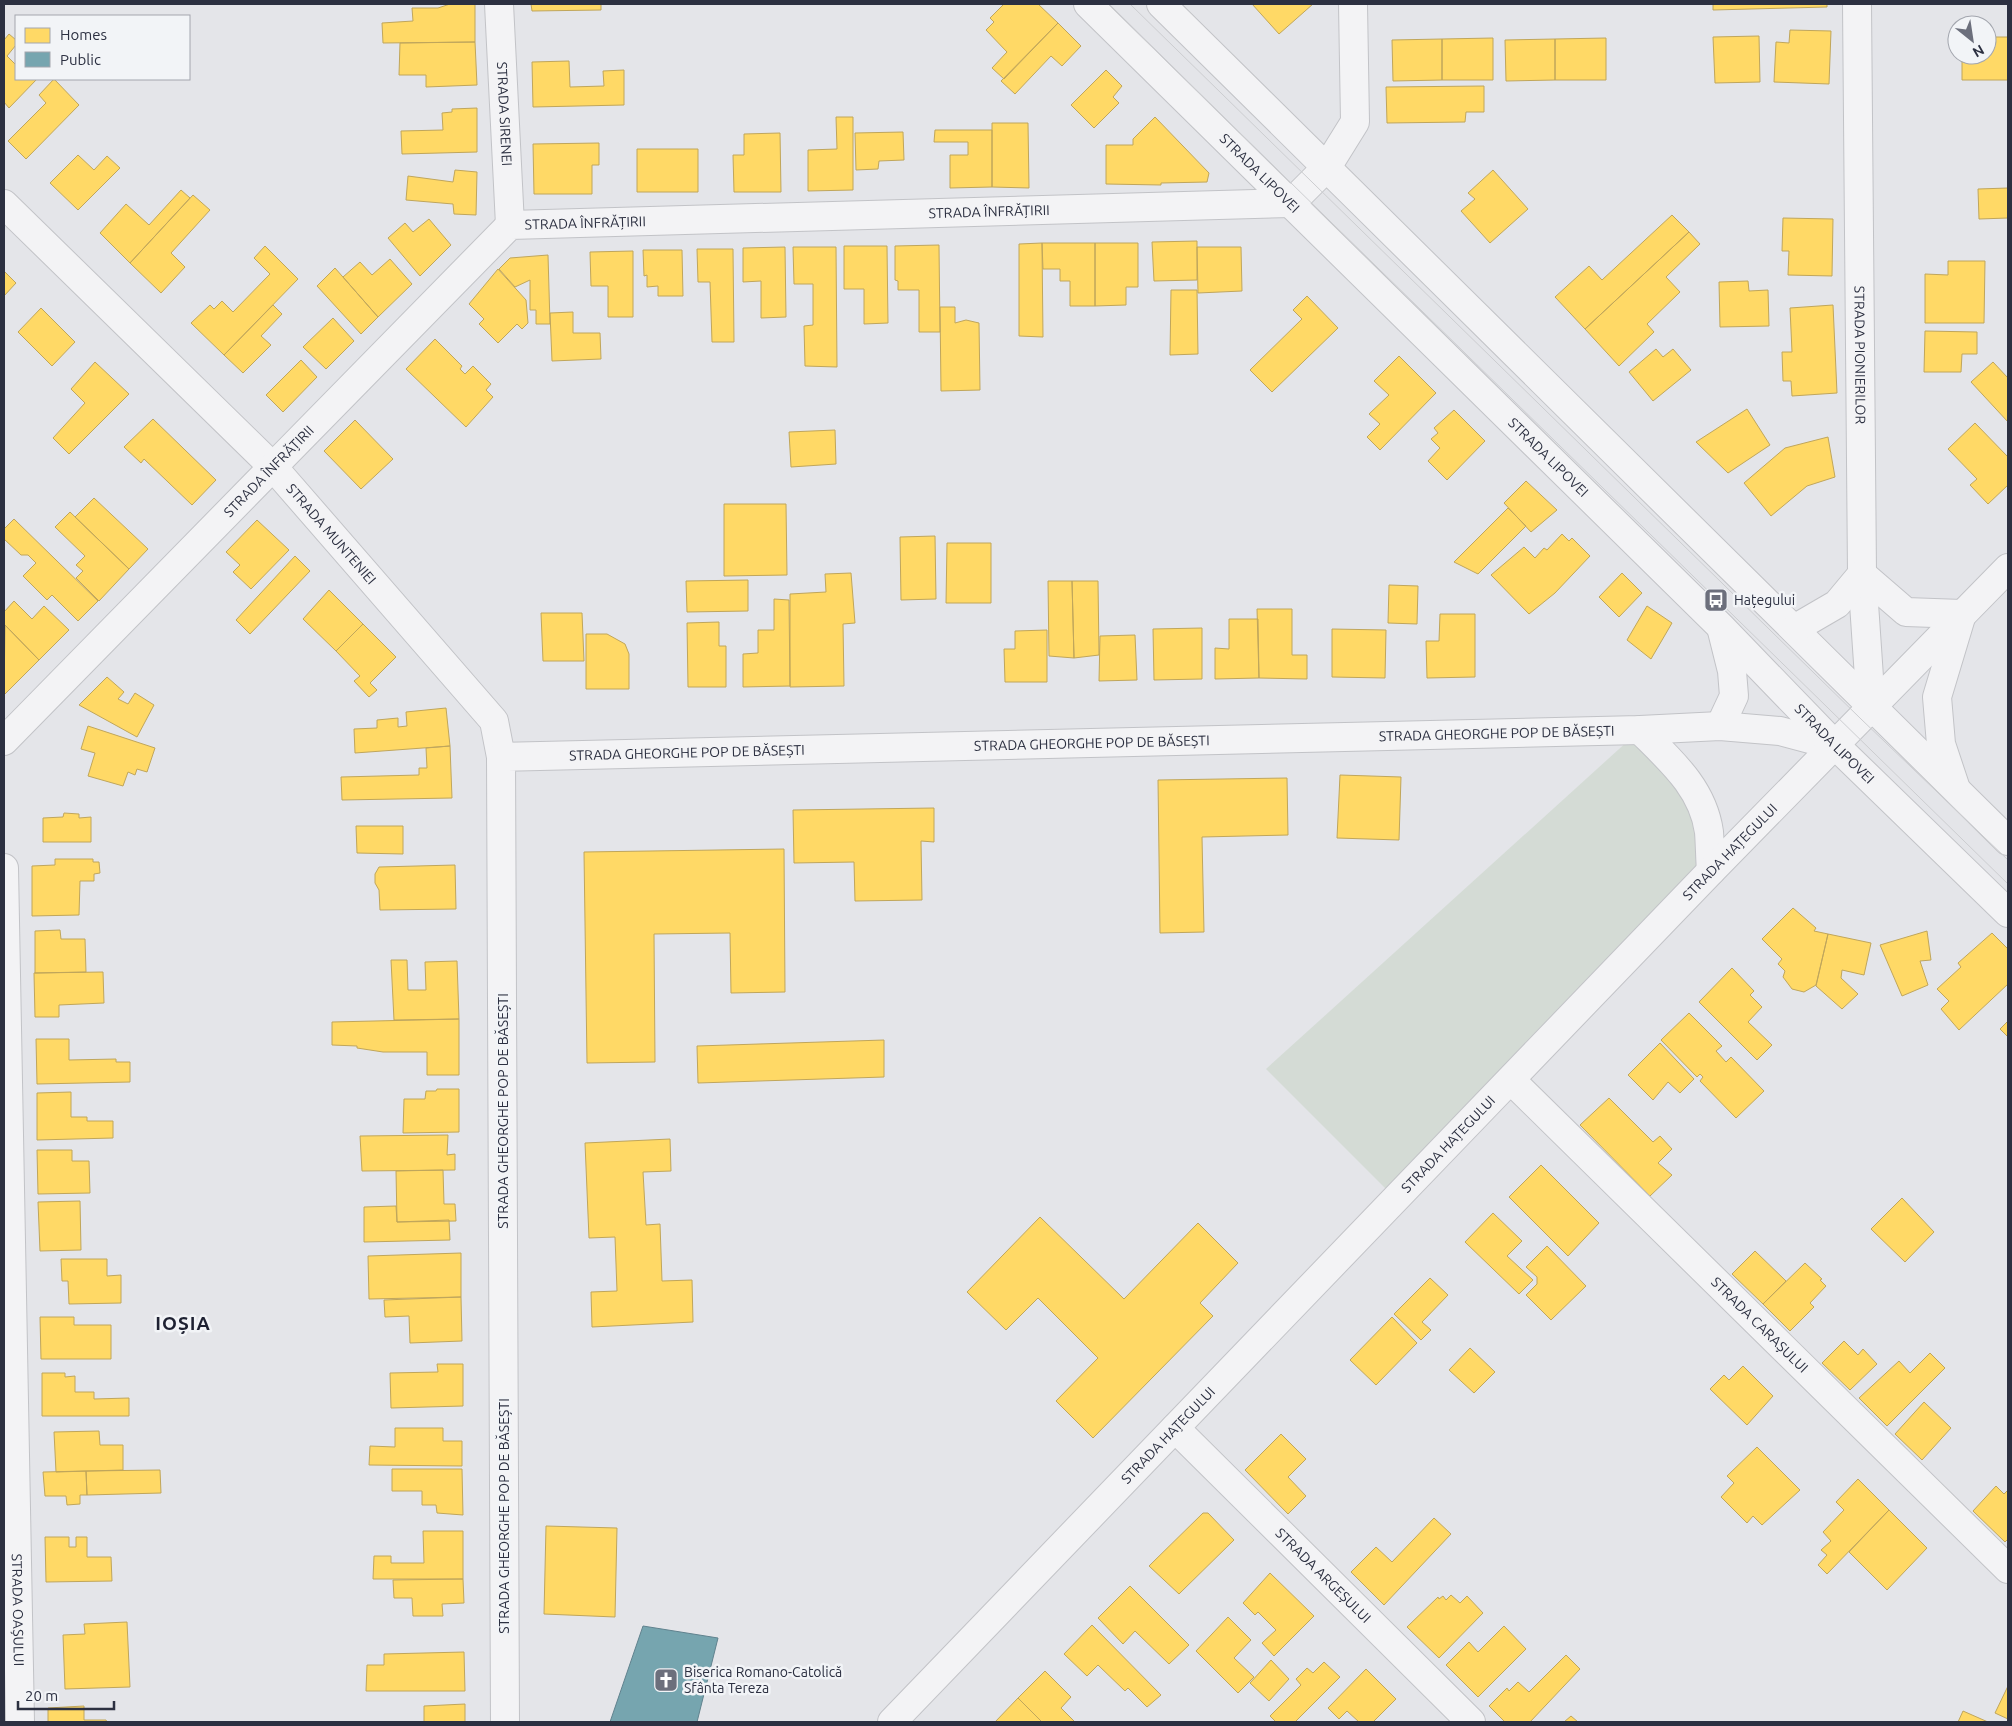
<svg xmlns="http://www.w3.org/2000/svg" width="2012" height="1726" font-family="Ubuntu,sans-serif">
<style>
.green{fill:#d4dbd5}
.homes{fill:#ffd966;stroke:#c0a65b}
.public{fill:#76a5af;stroke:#60828e}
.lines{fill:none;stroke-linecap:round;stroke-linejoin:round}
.minor-casing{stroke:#c2c3c7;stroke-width:30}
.tertiary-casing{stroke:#c2c3c7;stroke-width:30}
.minor{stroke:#f3f3f5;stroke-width:28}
.tertiary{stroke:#f3f3f5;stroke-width:28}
.tram{stroke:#cccdd0;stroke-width:1}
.labels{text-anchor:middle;stroke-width:5;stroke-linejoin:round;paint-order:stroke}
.street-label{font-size:14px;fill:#2c3041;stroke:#f2f4f7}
.poi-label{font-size:14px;fill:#2c3041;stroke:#f2f4f7;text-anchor:start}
.district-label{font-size:19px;font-weight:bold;letter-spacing:1px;fill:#1e2132;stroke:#f2f4f7}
</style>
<rect width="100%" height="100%" fill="#e4e5e9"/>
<path class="green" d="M1640,730L1684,774L1711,871L1396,1199L1266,1069Z"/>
<path class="homes" d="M450,4H475V42L383,43L382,23L413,21L412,8H438Z
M531,4H601V10L532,11Z
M1004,4H1038L1058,23L1004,79L992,68L1007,52L986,30L994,22L990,18Z
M1252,4H1313L1279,34Z
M1713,4H1827V7L1713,10Z
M1058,23L1081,46L1062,66L1051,56L1015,94L1001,81Z
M1790,30L1831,31L1829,84L1774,82L1776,42L1789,43Z
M9,34L16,40V45L7,56L16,65V79H37L9,108L4,102V40Z
M1759,36L1760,82L1715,83L1713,37Z
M1987,37H2008V80H1962V55H1987Z
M1493,38V80H1442V39Z
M1606,38V80H1555V39Z
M1442,39V80L1393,81L1392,40Z
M1555,39V80L1506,81L1505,40Z
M475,42L477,85L426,87V75H399L400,43Z
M569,61L570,87L604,86L603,71L624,70V105L533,107L532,62Z
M1106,70L1122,86L1113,97L1119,103L1094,128L1071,105Z
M54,79L79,105L26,159L8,141L46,103L39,95Z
M1484,86V112H1466L1465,122L1387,123L1386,87Z
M477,108V152L402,154L401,131L443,130L442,113L452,112V109Z
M836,117H853V190L808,191V150L837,149Z
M1155,117L1209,173L1207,182L1161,183V185L1106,184V145H1133V139Z
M992,123H1028L1029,188L992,187Z
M935,130H992V187L950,188V155H968V142H934Z
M903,132L904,160L879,161L878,169L856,170L855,133Z
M780,133L781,192H734L733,155H744V134Z
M599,143V165H592V194H534L533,144Z
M637,149H698V192H637Z
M78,155L94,170L107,156L120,168L78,210L50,183Z
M455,170L477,172L476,215L454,214L453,204L406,200L408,176L453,182Z
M1493,170L1528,209L1490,243L1461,211L1475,199L1468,193Z
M2008,188V218L1979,219L1978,189Z
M181,190L190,198L130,263L100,233L126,204L149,225Z
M193,195L210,210L171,253L185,267L161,293L130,263Z
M1672,215L1689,232L1585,329L1555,297L1589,266L1602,280Z
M1783,218L1833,219L1832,276L1788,275L1789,251H1782Z
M429,219L451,245L420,276L388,238L405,223L413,232Z
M1689,232L1700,244L1666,277L1680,292L1647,324L1654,332L1619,366L1585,329Z
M1197,241V280L1154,281L1152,242Z
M1042,243H1095V306H1070V281H1060V269H1043Z
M1042,243L1043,337L1019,336V244Z
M1095,243H1138V287H1126V305L1095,306Z
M939,245L940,332H919V290H898V281L895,280V246Z
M265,246L298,279L224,355L191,323L210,305L214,309L222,301L233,312L270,274L254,258Z
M844,246H887L888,323L864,324V289H844Z
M785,247L786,317L761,318V281L743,282V248Z
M793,247H836L837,367L805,366L804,326L813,325V284H794Z
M1197,247H1241L1242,291L1198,293Z
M697,249H733L734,342H712L710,282H698Z
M643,250H682L683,296H658V286L647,287V275L644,276Z
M633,251V317H608V286H591L590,252Z
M548,255L550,324H536V310H530V280L515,287L499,269L510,258Z
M390,259L412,284L378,317L343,277L360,262L372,275Z
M1948,261H1985L1984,323H1925V274L1948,275Z
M335,268L378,317L361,334L317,286Z
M498,269L526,300L528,323L522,329L517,324L498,343L479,324L484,319L469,304Z
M4,271L16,283L4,296Z
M1748,281L1749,291L1768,290L1769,326L1720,327L1719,282Z
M1171,290H1197L1198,354L1170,355Z
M1307,296L1338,328L1272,392L1250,370L1302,319L1293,310Z
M273,305L282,314L261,336L271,345L243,373L224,355Z
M1833,305L1837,393L1792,396L1791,381H1783L1782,352H1792L1790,308Z
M940,307H955V323L966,320L979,323L980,390L941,391Z
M41,308L75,342L52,366L18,332Z
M573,312V333H600L601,359L552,361L550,313Z
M333,318L354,341L326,369L303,347Z
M1925,331L1977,332V354H1962L1961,372H1924Z
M435,339L462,366L460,369L465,374L473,366L491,384L486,390L493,397L466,427L406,369Z
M1656,349L1663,357L1673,349L1691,370L1653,401L1629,372Z
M1399,356L1436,393L1380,450L1367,437L1380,424L1369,414L1389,395L1374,381Z
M301,360L317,377L283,412L266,395Z
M95,362L129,394L69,454L53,438L85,403L71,389Z
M1993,362L2008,378V422L1971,382Z
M1747,409L1770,445L1728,473L1696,442Z
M1454,410L1485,441L1447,480L1428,461L1440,448L1431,439L1438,433L1434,428Z
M153,419L216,480L192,505L144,459L141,463L124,447Z
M355,420L393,459L361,489L324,451Z
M1975,423L2008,457V485L1988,504L1970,485L1977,479L1948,449Z
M835,430L836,464L791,467L789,432Z
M1828,437L1835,477L1807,486L1771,516L1744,483L1785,448Z
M1526,481L1557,510L1531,532L1504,503Z
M94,498L148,549L129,569L75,517Z
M724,504H786L787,575L724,576Z
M1508,508L1526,526L1478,574L1454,562Z
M70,512L129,569L99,601L76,578L83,571L76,565L85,556L55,527Z
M14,519L98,601L78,621L52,595L47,600L23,576L36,563L28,555H21L4,539V529Z
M257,520L289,550L251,589L233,572L240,565L226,552Z
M1562,534L1569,541L1572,538L1590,556L1555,593L1529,614L1491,575L1524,547L1535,558L1544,548L1547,550Z
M935,536L936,599L901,600L900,537Z
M947,543H991V603H946Z
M295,556L310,571L250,634L236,620Z
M851,573L855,623L843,624L844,686L790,687V594L826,592L825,574Z
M1622,573L1642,593L1619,617L1599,597Z
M748,580V611L687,612L686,581Z
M1048,581H1072L1074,658L1049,656Z
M1072,581H1098L1099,655L1074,658Z
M1389,585L1418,586L1417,624L1388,623Z
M329,590L363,624L336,651L303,619Z
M774,599L789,600L790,686L743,687V654L758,653V630H774Z
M14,601L32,619L44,606L69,630L39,660L4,624V612Z
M1647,606L1672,623L1651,659L1627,640Z
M1257,609H1292V655H1307V679L1259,678Z
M541,613H582L584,661H543Z
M1440,614H1475V677L1427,678L1426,641H1439Z
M1229,619H1258L1259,678L1215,679V648L1229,649Z
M719,622V646H726V687H688L687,623Z
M363,624L396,657L370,683L377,690L369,697L354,681L360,676L336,651Z
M5,625L39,660L5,694L4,693Z
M1202,628V679L1154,680L1153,629Z
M1332,629L1386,630L1385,678L1332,677Z
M1047,630V682H1005L1004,649H1015V631Z
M586,634H607L625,644L629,654V689H586Z
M1135,635L1137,680L1099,681L1100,636Z
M107,677L124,692L118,699L128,704L135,693L154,705L137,737L79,705Z
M446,708L450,746L355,753L354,729L377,728V720L398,718V727L407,726L406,712Z
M88,726L155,748L147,772L137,769L135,775L128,772L123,786L88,776L95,753L81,749Z
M450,746L452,798L342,800L341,777L419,775V768H427L426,748Z
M1340,775L1401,777L1399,840L1337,838Z
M1287,778L1288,835L1202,837L1204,932L1160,933L1158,780Z
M934,808V842L921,841L922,900L855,901L854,862L794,863L793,810Z
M64,813L79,814V818L91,817V842H43V818L63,817Z
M356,826H403V854L357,853Z
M784,849L785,992L731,993L730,933L654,934L655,1062L587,1063L584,852Z
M55,859H93V862H99L100,873L94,874V881H80L79,915L32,916V866L55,865Z
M455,865L456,909L380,910L379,890L375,883V874L379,867Z
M1793,908L1816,928L1814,931L1828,934L1816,985L1804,992L1792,989L1783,977L1785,971L1778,964L1782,959L1762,939Z
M60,930L61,939H85L86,972L35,973V931Z
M1927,931L1931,960L1920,961L1928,985L1902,996L1880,945Z
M1992,933L2008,949V984L1959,1030L1941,1009L1949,1001L1937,989L1961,967L1958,963Z
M1828,934L1871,943L1864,975L1842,970L1841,978L1858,994L1842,1009L1816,986Z
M391,960H407L408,990H426L425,962L457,961L459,1019L394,1020Z
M1732,968L1754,991L1750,995L1762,1007L1748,1022L1772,1045L1757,1060L1699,1002Z
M103,972L104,1003L59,1005V1017H35L34,973Z
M1689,1013L1722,1046L1716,1051L1726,1062L1731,1057L1764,1091L1736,1118L1700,1081L1703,1077L1700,1074L1697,1077L1661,1040Z
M459,1019V1075H427V1052H383L357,1048V1046L332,1045V1022Z
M2008,1021V1037L2000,1029Z
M36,1039H69V1060L116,1059V1062H130V1082L37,1084Z
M884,1040V1077L698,1083L697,1046Z
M1660,1043L1694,1079L1680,1093L1668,1082L1653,1100L1628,1075Z
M437,1089H459V1132L403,1133L404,1099H425L426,1091H436Z
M71,1092V1117H87V1121H113V1138L37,1140V1093Z
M1609,1098L1653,1142L1660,1136L1672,1149L1658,1163L1672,1175L1650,1196L1580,1125Z
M448,1135L447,1155L455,1154V1170L362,1171L360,1136Z
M670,1139L671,1171L643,1172L646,1225L660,1224L662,1281L692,1280L693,1322L592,1327L591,1292L617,1291L615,1237L589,1238L585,1143Z
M37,1150H72V1161H89L90,1193L38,1194Z
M1541,1165L1599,1223L1568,1256L1509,1197Z
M443,1170L444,1204H455L456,1221L397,1222L396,1171Z
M1902,1198L1934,1232L1905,1262L1871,1229Z
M80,1201L81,1250L40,1251L38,1202Z
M396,1206L397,1222L449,1220L450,1240L364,1242V1207Z
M1493,1213L1522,1241L1507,1256L1533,1280L1519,1294L1465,1242Z
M1040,1217L1124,1299L1198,1223L1238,1263L1200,1303L1213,1316L1093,1438L1056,1401L1098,1358L1038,1298L1006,1330L967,1292Z
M1547,1246L1586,1286L1551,1320L1526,1295L1537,1284V1277L1526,1267Z
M1755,1251L1786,1281L1763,1304L1732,1274Z
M461,1253V1297L369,1299L368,1256Z
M61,1259H107V1276L121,1275V1303L69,1304L68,1281H62Z
M1805,1263L1822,1279L1820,1280L1826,1286L1810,1303L1814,1307L1790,1331L1763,1304Z
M1430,1278L1448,1295L1422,1322L1431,1330L1421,1340L1394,1314Z
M461,1297L462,1341L410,1343L409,1316L385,1317L384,1300Z
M40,1317H74V1325H111V1359H41Z
M1392,1317L1417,1343L1376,1385L1350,1360Z
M1844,1341L1858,1355L1863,1349L1877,1364L1850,1390L1822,1363Z
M1470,1348L1495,1372L1474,1393L1449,1370Z
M1930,1353L1945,1368L1887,1426L1859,1398L1899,1361L1910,1373Z
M437,1364H463V1406L391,1408L390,1373L438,1372Z
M1743,1366L1773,1396L1747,1425L1710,1389L1724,1375L1729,1380Z
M42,1373H65V1377L75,1376V1392H94V1399L129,1398V1416H42Z
M1924,1402L1951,1428L1922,1460L1895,1434Z
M395,1428H443V1441H462V1466L369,1465L370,1446L395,1447Z
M99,1431L100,1445H123V1470L56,1472L54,1432Z
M1281,1434L1306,1459L1288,1477L1306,1496L1288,1514L1245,1470Z
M1757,1447L1800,1490L1762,1525L1753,1516L1747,1523L1721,1497L1734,1483L1727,1476Z
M392,1469H462L463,1515L437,1513L436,1505H422V1491H392Z
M160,1470L161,1493L87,1495L86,1471Z
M86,1471L87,1495H80V1504L67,1505L66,1496H45L43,1472Z
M1858,1479L1889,1510L1827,1574L1818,1565L1827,1555L1821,1550L1831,1541L1823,1532L1844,1510L1836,1502Z
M1996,1486L2004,1494L2008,1490V1539L2005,1542L1973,1511Z
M1889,1510L1927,1548L1887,1590L1849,1552Z
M1203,1513H1208L1234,1540L1179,1594L1149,1566Z
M1434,1518L1451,1534L1384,1605L1351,1572L1376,1547L1392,1562Z
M546,1526L617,1528L615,1617L544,1614Z
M423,1531H463V1579H373L374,1556H391V1563H424Z
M45,1537H69V1547H76V1537H87V1557H111L112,1581L46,1582Z
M1270,1573L1314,1616L1274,1656L1262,1643L1276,1630L1258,1612L1255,1615L1243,1603Z
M463,1579L464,1603L442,1604L443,1616H413L412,1598H394L393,1580Z
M1130,1586L1189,1645L1169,1664L1135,1631L1123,1644L1098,1618Z
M1451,1595L1460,1603L1467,1596L1483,1613L1439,1658L1407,1627L1438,1597L1439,1599L1443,1596L1446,1600Z
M1228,1617L1251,1640L1234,1658L1254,1677L1238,1693L1196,1651Z
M127,1622L130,1687L65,1689L63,1635L85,1634L84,1624Z
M1092,1625L1161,1695L1147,1707L1128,1688L1125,1691L1098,1665L1087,1676L1064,1654Z
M1504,1626L1526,1649L1478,1697L1446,1665L1469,1642L1478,1652Z
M464,1652L465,1691H366L367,1665H384V1654Z
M1566,1655L1580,1669L1530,1722H1505L1489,1706L1507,1688L1509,1691L1518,1682L1529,1692Z
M1271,1660L1289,1679L1269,1701L1250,1683Z
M1324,1662L1340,1677L1295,1722H1276L1270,1716L1301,1685L1296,1679L1307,1668L1313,1673Z
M1366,1669L1396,1699L1373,1722H1359L1347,1711L1339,1719L1328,1708Z
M1045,1671L1071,1697L1061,1708L1075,1722H1042L1018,1698Z
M2008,1686V1719L1995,1713Z
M1018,1698L1042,1722H995Z
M465,1704V1722H424V1706Z
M84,1706V1720H106L107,1722H48V1708Z
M1963,1711L1988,1722H1958Z
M1571,1716L1578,1722H1564Z"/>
<path class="public" d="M643,1626L718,1638L697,1722H610Z"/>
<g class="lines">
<g class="minor-casing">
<g id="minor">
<path id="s1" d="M499,4L510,225"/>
<path id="s2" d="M1857,4L1862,574L1871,707"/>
<path id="s3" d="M4,204L274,468L494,721L501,757"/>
<path d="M1640,730C1670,760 1703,788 1709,832C1710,845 1710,858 1711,871"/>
<path id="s4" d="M4,741L510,225L1291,203L1327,167L1355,122L1353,4"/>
<path id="s5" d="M4,868L20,1722"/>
<path id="s6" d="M1511,1080L2008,1569"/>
<path id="s7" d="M1175,1428L1471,1722"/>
<path id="s8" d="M505,1722L501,757L1640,730L1720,726L1780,731L1836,746"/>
<path id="s9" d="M892,1722L1711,871L2008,568"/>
</g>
</g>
<g class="tertiary-casing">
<g id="tertiary">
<path id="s10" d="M1088,4L1721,627L1836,746L2008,913"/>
<path d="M1161,4L2008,841"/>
<path d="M1794,629L1837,604L1862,574L1906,612L1962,614L1937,697L1941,744L1955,786"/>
<path d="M1720,726L1734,696L1732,671L1722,631"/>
</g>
</g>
<use href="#minor" class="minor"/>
<use href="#tertiary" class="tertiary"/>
<path class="tram" d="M1108,4L2008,884
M1130,4L1861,719L2008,860"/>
</g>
<defs>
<g id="bus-square" transform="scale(1.25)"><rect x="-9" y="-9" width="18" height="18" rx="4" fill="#6c6f7c" stroke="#f2f4f7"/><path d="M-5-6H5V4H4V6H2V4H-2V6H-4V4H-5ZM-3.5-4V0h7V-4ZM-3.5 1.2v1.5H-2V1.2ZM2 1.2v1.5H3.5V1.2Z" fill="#fff"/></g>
<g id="church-square" transform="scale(1.25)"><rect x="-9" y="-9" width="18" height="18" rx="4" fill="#6c6f7c" stroke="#f2f4f7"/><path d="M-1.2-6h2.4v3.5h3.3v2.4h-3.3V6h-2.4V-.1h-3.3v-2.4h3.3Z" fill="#fff"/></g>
</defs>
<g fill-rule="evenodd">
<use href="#bus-square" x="1716" y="600"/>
<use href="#church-square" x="666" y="1680"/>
</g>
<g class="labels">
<g class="street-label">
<text dy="5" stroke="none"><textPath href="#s1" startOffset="110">STRADA SIRENEI</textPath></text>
<text dy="5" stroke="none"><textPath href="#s10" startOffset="241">STRADA LIPOVEI</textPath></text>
<text dy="5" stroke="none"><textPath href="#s4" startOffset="1202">STRADA ÎNFRĂȚIRII</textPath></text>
<text dy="5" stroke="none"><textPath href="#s4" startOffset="798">STRADA ÎNFRĂȚIRII</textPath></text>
<text dy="5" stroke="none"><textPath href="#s2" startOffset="351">STRADA PIONIERILOR</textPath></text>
<text dy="5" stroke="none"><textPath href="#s10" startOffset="646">STRADA LIPOVEI</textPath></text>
<text dy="5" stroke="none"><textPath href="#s4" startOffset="378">STRADA ÎNFRĂȚIRII</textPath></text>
<text dy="5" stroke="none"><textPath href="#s3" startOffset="465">STRADA MUNTENIEI</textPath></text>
<text dy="5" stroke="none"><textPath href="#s8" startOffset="1961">STRADA GHEORGHE POP DE BĂSEȘTI</textPath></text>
<text dy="5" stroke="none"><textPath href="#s8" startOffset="1556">STRADA GHEORGHE POP DE BĂSEȘTI</textPath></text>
<text dy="5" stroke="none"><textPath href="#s10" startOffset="1051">STRADA LIPOVEI</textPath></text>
<text dy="5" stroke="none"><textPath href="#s8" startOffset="1151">STRADA GHEORGHE POP DE BĂSEȘTI</textPath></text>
<text dy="5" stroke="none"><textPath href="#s9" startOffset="1208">STRADA HAȚEGULUI</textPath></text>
<text transform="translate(503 1111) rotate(-90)" y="5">STRADA GHEORGHE POP DE BĂSEȘTI</text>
<text dy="5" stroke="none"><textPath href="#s9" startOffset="802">STRADA HAȚEGULUI</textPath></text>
<text dy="5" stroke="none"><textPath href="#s6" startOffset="349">STRADA CARAȘULUI</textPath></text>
<text dy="5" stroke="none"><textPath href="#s9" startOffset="398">STRADA HAȚEGULUI</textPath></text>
<text transform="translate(504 1516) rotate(-90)" y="5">STRADA GHEORGHE POP DE BĂSEȘTI</text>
<text dy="5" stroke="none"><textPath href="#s7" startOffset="209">STRADA ARGEȘULUI</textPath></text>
<text dy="5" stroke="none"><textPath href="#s5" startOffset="742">STRADA OAȘULUI</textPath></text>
</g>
<g class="poi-label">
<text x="1734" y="605">Hațegului</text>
<text x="684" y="1677">Biserica Romano-Catolică<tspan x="684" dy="16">Sfânta Tereza</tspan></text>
</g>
<g class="district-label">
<text x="183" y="1330">IOȘIA</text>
</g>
</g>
<rect width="2012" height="1726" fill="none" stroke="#2c3041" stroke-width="10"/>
<rect x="15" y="15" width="175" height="65" fill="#f2f4f7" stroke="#a3a6ae"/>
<rect x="25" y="28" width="25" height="15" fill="#ffd966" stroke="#a3a6ae"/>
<text x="60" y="40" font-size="15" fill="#2c3041">Homes</text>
<rect x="25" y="52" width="25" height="15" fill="#76a5af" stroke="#a3a6ae"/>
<text x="60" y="65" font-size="15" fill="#2c3041">Public</text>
<g transform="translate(1972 40) rotate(150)"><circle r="24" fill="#f2f4f7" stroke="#a3a6ae"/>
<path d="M0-4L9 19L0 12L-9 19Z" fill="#6c6f7c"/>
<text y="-8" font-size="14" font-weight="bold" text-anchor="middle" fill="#2c3041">N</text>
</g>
<path d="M18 1701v8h96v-8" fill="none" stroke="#2c3041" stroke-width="2.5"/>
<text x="25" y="1701" font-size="15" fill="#2c3041" stroke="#f2f4f7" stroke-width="4" paint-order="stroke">20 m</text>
</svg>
